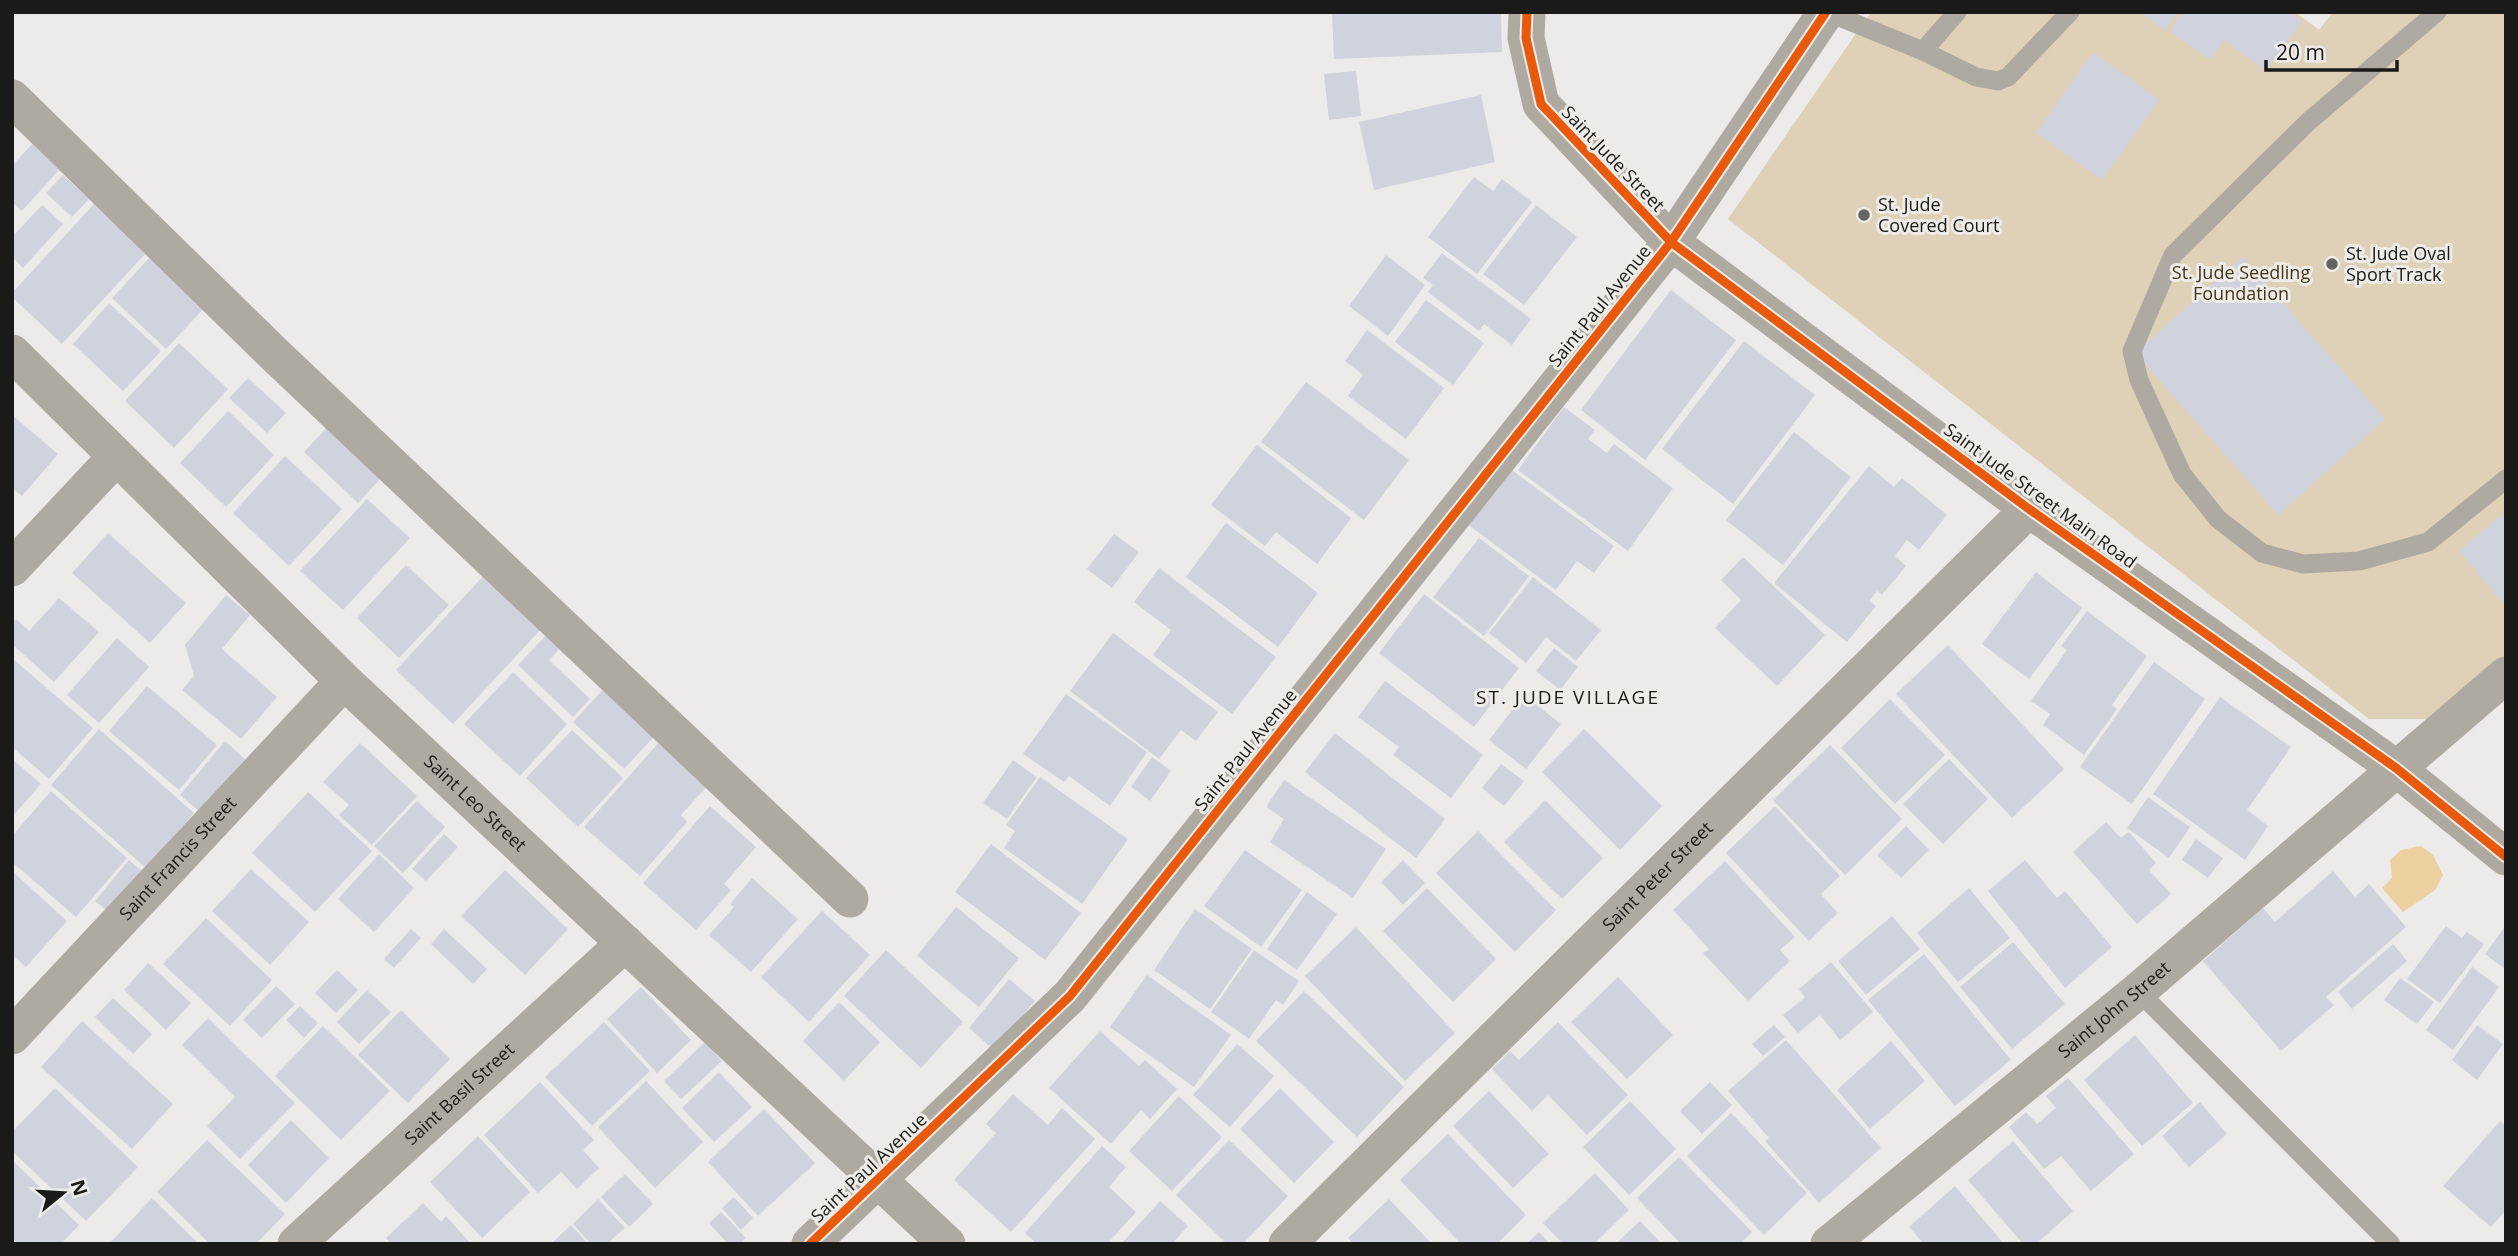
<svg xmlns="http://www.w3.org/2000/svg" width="2518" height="1256" font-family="'Open Sans',sans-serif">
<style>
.green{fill:#dfd1b7}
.water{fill:#ecd1a0}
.building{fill:#d0d2dd}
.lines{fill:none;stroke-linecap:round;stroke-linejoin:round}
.service{stroke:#afaaa1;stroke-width:19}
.minor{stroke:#afaaa1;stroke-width:37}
.cycleway-casing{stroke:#eeece8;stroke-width:13}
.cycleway{stroke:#e8590c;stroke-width:9}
.poi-dot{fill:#646361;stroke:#eeece8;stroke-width:2.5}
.labels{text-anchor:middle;stroke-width:6;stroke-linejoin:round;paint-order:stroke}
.street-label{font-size:18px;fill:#1a1a18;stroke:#eeece8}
.poi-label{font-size:18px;fill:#1a1a18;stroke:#eeece8;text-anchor:start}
.park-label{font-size:18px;fill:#453617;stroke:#eeece8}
.neighbourhood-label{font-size:19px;letter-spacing:2px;fill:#1a1a18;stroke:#eeece8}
</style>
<rect width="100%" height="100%" fill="#edebe9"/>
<path class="green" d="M1871,12H2295L2319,30L2333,12H2506V656L2432,719H2369L1728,219Z"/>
<path class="water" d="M2421,846L2433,855L2443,875L2435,890L2403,912L2382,888L2392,878L2390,860L2401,850Z"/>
<path class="building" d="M1332,12H1501L1502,52L1334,59Z
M2140,12H2178L2165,30Z
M2183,12H2290L2302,21L2266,71L2224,40L2210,60L2170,31Z
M2093,52L2159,100L2102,180L2036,133Z
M1356,71L1361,116L1329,120L1324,74Z
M1481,95L1495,162L1374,190L1359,122Z
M32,144L59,170L22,211L12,202V166Z
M63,175L89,199L72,217L46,193Z
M1474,177L1493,191L1502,179L1532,202L1477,274L1428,237Z
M94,204L146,253L62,344L12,297V293Z
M42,205L63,224L23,268L12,257V237Z
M1536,205L1577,237L1524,305L1483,274Z
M1442,253L1531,319L1512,345L1484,324L1479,331L1428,292L1433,285L1423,278Z
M1386,255L1425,285L1388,336L1349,306Z
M151,256L205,307L166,349L112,298Z
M2242,257L2385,419L2278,515L2135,353Z
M1671,290L1736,340L1645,460L1581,410Z
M1426,300L1484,343L1453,385L1395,342Z
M109,303L161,351L123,391L73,344Z
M1367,330L1444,388L1406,439L1348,396L1363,375L1345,361Z
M1744,341L1815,395L1733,504L1662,449Z
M179,343L228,389L174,448L125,401Z
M248,378L286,413L267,433L229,398Z
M1306,382L1409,460L1364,520L1261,442Z
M1564,407L1595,430L1588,439L1607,453L1614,444L1673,488L1628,551L1518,470Z
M228,411L274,455L226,507L180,463Z
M12,415L58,454L22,496L12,488Z
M338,416L391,467L358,503L304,452Z
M1794,432L1851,477L1783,565L1726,520Z
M1257,445L1351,518L1317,564L1276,532L1265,546L1211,505Z
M285,456L342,509L289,566L233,513Z
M1869,466L1894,487L1902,478L1947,515L1919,550L1907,540L1895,556L1906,566L1882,595L1877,591L1869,601L1876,606L1847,642L1774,583Z
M1508,467L1614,546L1594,573L1577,561L1556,590L1466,523Z
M367,499L410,538L343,610L300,571Z
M2501,515L2506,520V607L2459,551Z
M1226,523L1318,593L1278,647L1186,577Z
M108,533L186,603L150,643L72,573Z
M1114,534L1139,552L1112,588L1087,569Z
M1479,538L1529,576L1484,636L1433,597Z
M1743,557L1825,635L1777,686L1715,628L1741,600L1721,580Z
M406,565L449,605L399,658L357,618Z
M1159,568L1276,657L1232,714L1153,655L1171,630L1134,602Z
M487,572L544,626L453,724L396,670Z
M2036,572L2082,608L2029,679L1982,644Z
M1533,577L1601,630L1576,661L1546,637L1526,663L1489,633Z
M1424,594L1519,668L1474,727L1379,653Z
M226,595L250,615L222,649L277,697L241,739L182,690L194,676L185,645Z
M59,598L99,632L54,682L12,644V623L16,619L29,631Z
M2087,611L2147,656L2112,705L2117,709L2084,755L2043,725L2050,714L2031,701L2067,650L2061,646Z
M551,630L565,643L549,660L590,699L573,717L518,665Z
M1113,633L1218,712L1196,741L1181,730L1159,759L1070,691Z
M117,638L149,667L99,723L67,695Z
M1948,645L2064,769L2012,818L1896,694Z
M1554,648L1578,667L1560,690L1536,671Z
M12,658L93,728L49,779L12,747Z
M2154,662L2205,699L2132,804L2080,767Z
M513,672L567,724L520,776L464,724Z
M611,681L662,728L624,769L573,722Z
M1385,681L1483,755L1451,798L1393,755L1399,747L1358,717Z
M147,686L217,745L179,790L109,731Z
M1066,694L1147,752L1110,806L1069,776L1064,782L1023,754Z
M1524,695L1561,724L1526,769L1489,740Z
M2220,697L2291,747L2247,810L2268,826L2245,860L2153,794Z
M1890,699L1945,755L1895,804L1841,748Z
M99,729L194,813L146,868L51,785Z
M1584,729L1662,806L1620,850L1542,772Z
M572,730L623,778L578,827L526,778Z
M669,731L717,775L681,815L687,822L640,876L584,827Z
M1335,733L1445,819L1416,858L1305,772Z
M225,741L245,759L201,813L180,795Z
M360,743L417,796L372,845L339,815L349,805L323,782Z
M1830,745L1902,819L1845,875L1773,800Z
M1152,757L1171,771L1150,801L1131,787Z
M12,759L41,784L12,817Z
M1949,759L1988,799L1943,844L1903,804Z
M1013,760L1037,777L1007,819L983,803Z
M1501,764L1524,781L1504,806L1482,788Z
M1040,777L1128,839L1082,904L1004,848L1015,831L1006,825Z
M1284,780L1386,849L1353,898L1270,842L1284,819L1266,807Z
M51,791L127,858L76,917L12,862V836Z
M308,792L372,851L315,912L252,853Z
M2148,797L2190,827L2169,858L2127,828Z
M1545,800L1603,858L1562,899L1504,842Z
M417,801L445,827L403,873L374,846Z
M710,806L756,847L724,884L731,890L696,930L643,883Z
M1775,806L1840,876L1821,894L1838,913L1809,941L1726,853Z
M2106,822L2121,838L2129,832L2156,863L2149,870L2171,894L2137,924L2073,852Z
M1906,826L1929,850L1901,878L1877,855Z
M1478,831L1556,910L1515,952L1436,873Z
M444,834L458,847L426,881L412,869Z
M2196,839L2223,858L2208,878L2182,860Z
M991,844L1081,913L1045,960L955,892Z
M1245,850L1302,890L1261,947L1204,906Z
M379,854L414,888L374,932L338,899Z
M129,860L144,873L109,913L95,901Z
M1403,860L1425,883L1403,905L1381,882Z
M2025,860L2057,898L2065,891L2112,947L2065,988L1988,891Z
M1725,861L1795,937L1780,950L1790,961L1748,1001L1703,953L1709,949L1673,910Z
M251,869L309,922L270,965L212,911Z
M505,870L568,929L525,975L461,916Z
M12,871L67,921L26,967L12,955Z
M2333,871L2355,897L2369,884L2406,927L2326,997L2334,1005L2281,1051L2203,961L2263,908L2275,922Z
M752,878L798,919L751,972L709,935L734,907L730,904Z
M1427,888L1496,959L1453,1002L1383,931Z
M1969,888L2010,938L1958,982L1917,933Z
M1307,892L1337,914L1297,970L1267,949Z
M956,907L1019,958L979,1007L917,956Z
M1195,909L1252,949L1210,1009L1154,970Z
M822,911L870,955L809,1022L761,977Z
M1892,916L1920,949L1866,995L1838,961Z
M206,918L272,980L230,1026L163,964Z
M2506,925V970L2485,954Z
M2446,926L2462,938L2467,932L2484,944L2440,1003L2407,979Z
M1356,927L1455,1033L1405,1081L1305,976Z
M411,929L421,938L394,968L384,959Z
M444,929L487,969L473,984L431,944Z
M2013,942L2065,1004L2012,1049L1960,987Z
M2393,944L2407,961L2352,1009L2338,992Z
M886,950L963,1022L921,1068L844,996Z
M1254,950L1299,981L1283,1005L1276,1000L1249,1039L1211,1012Z
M1924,954L2011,1060L1955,1106L1868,1000Z
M1831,962L1873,1012L1840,1040L1820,1015L1798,1033L1783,1015L1805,997L1799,989Z
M148,963L191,1003L166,1030L124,990Z
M2472,967L2499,987L2453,1050L2426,1030Z
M337,970L358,990L336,1013L315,993Z
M1147,975L1231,1035L1194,1087L1110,1027Z
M1618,977L1673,1035L1627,1079L1571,1022Z
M2400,978L2434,1002L2417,1024L2384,1000Z
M1009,979L1035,1001L994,1050L969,1028Z
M276,986L295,1004L262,1038L243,1020Z
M641,987L691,1040L657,1073L607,1019Z
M367,990L391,1012L359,1044L337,1022Z
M1304,991L1404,1087L1357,1137L1256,1041Z
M113,998L152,1034L133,1054L95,1017Z
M839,1002L880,1042L844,1081L803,1041Z
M300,1006L318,1023L304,1038L286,1020Z
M401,1010L450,1059L408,1103L358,1055Z
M208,1018L295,1103L240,1159L207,1126L235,1097L182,1045Z
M82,1021L173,1104L132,1149L41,1067Z
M604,1022L650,1071L592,1126L545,1077Z
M1558,1022L1628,1095L1587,1135L1548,1095L1532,1111L1492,1069L1510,1051L1519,1060Z
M1774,1025L1785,1037L1763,1056L1752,1044Z
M2477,1025L2503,1044L2477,1080L2452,1060Z
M323,1026L390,1091L341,1140L275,1076Z
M1100,1031L1139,1066L1145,1060L1177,1089L1150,1119L1141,1110L1111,1144L1049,1088Z
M2135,1035L2193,1103L2142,1146L2084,1080Z
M1786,1040L1881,1148L1819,1203L1765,1141L1769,1138L1728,1091Z
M1891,1041L1925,1081L1870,1129L1837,1090Z
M705,1042L722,1061L681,1099L664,1081Z
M1237,1044L1274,1076L1230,1127L1193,1095Z
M719,1072L752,1107L714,1142L682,1108Z
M2068,1078L2134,1154L2091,1191L2061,1156L2044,1169L2009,1127L2026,1112L2037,1124L2056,1108L2046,1096Z
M646,1081L703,1142L655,1188L598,1127Z
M540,1082L594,1140L583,1150L599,1168L577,1189L561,1172L538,1193L484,1135Z
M1710,1082L1732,1105L1702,1134L1680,1111Z
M55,1088L138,1167L86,1221L12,1151V1132Z
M1280,1088L1334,1142L1294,1183L1240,1129Z
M1489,1091L1549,1154L1513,1188L1453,1126Z
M1013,1094L1048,1125L1062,1108L1095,1139L1011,1232L954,1180L996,1133L986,1124Z
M1179,1096L1222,1137L1172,1191L1129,1151Z
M1630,1101L1676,1149L1629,1195L1583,1147Z
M2200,1102L2227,1134L2189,1167L2162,1136Z
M764,1109L815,1163L758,1216L708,1162Z
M1731,1113L1807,1193L1764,1235L1687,1156Z
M291,1120L329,1158L286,1203L248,1165Z
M2500,1121L2506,1126V1210L2491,1227L2443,1186Z
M1448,1134L1526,1215L1497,1244H1461L1400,1180Z
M478,1136L530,1192L482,1238L430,1182Z
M207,1140L285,1214L256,1244H210L157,1192Z
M1229,1140L1288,1196L1243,1244H1227L1176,1195Z
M2013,1141L2073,1211L2036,1244H2023L1968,1180Z
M1102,1146L1126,1167L1109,1187L1136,1212L1107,1244H1037L1025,1233Z
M1679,1157L1752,1232L1740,1244H1681L1637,1198Z
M12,1160L79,1225L61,1244H12Z
M1595,1173L1629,1210L1594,1244H1563L1543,1223Z
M625,1174L653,1204L629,1227L601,1197Z
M1955,1186L2004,1244H1924L1909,1227Z
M734,1197L753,1218L741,1230L722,1208Z
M152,1198L199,1244H109Z
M598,1199L625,1228L610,1241L612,1244H591L573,1224Z
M1389,1199L1432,1244H1353L1348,1238Z
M1160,1201L1188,1226L1172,1244H1121Z
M423,1203L441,1222L446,1216L471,1244H391L386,1238Z
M721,1212L746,1238L739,1244H728L709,1223Z
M1640,1221L1662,1244H1616L1628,1232Z
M571,1225L588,1244H551Z
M1539,1232L1550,1244H1526Z"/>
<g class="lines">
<path class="service" d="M1827,12L1923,51L1976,77L1998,81L2008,77L2070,12
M2437,12L2308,122L2173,255L2132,351L2139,380L2182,474L2218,519L2262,553L2303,564L2359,561L2428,542L2506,479
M1923,51L1957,12
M2138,991L2391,1244"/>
<g class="minor">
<path d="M1527,12L1526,38L1541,104L1671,242L2029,509L2396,768L2506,857"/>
<path d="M12,98L273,353L850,899"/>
<path id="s1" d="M12,353L344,681L947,1244"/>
<path d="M12,568L116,457"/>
<path id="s2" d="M12,1036L344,681"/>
<path id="s3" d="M296,1244L625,943"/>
<path d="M810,1244L1070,996L1671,242L1826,12"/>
<path id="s4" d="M1287,1244L2029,509"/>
<path id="s5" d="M1829,1244L2138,991L2506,675"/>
</g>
<g class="cycleway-casing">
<path id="cycleway" d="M1527,12L1526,38L1541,104L1671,242L2029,509L2396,768L2506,857
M810,1244L1070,996L1671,242L1826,12"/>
</g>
<use href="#cycleway" class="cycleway"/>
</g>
<g class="poi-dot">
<circle cx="1864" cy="215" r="7"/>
<circle cx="2332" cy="264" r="7"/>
</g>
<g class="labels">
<g class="street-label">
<text transform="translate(1613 159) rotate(46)" y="6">Saint Jude Street</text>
<text transform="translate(1600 306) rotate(-51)" y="6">Saint Paul Avenue</text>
<text transform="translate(2040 496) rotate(36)" y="6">Saint Jude Street Main Road</text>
<text transform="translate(1246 750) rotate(-51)" y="6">Saint Paul Avenue</text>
<text dy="6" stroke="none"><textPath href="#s1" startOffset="646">Saint Leo Street</textPath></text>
<text dy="6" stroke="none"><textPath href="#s2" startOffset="243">Saint Francis Street</textPath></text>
<text dy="6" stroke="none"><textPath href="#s4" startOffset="522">Saint Peter Street</textPath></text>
<text dy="6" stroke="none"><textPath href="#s5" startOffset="369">Saint John Street</textPath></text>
<text dy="6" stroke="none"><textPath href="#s3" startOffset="222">Saint Basil Street</textPath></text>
<text transform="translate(869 1168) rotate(-43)" y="6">Saint Paul Avenue</text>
</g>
<g class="poi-label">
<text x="1878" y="211">St. Jude<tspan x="1878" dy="21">Covered Court</tspan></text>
<text x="2346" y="260">St. Jude Oval<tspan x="2346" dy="21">Sport Track</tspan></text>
</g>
<g class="park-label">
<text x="2241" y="279">St. Jude Seedling<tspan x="2241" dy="21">Foundation</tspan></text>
</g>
<g class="neighbourhood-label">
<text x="1568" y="704">ST. JUDE VILLAGE</text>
</g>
</g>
<rect width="2518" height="1256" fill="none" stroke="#1a1a18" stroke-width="28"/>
<g transform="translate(63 1193) rotate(72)" stroke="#eeece8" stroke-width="5" paint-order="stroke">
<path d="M0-5L12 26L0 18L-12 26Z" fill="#1a1a18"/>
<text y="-10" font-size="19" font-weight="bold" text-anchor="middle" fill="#1a1a18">N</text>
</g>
<path d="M2266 60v10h131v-10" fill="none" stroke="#1a1a18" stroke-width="3.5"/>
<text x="2276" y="60" font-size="21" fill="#1a1a18" stroke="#eeece8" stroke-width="5" paint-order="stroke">20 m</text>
</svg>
